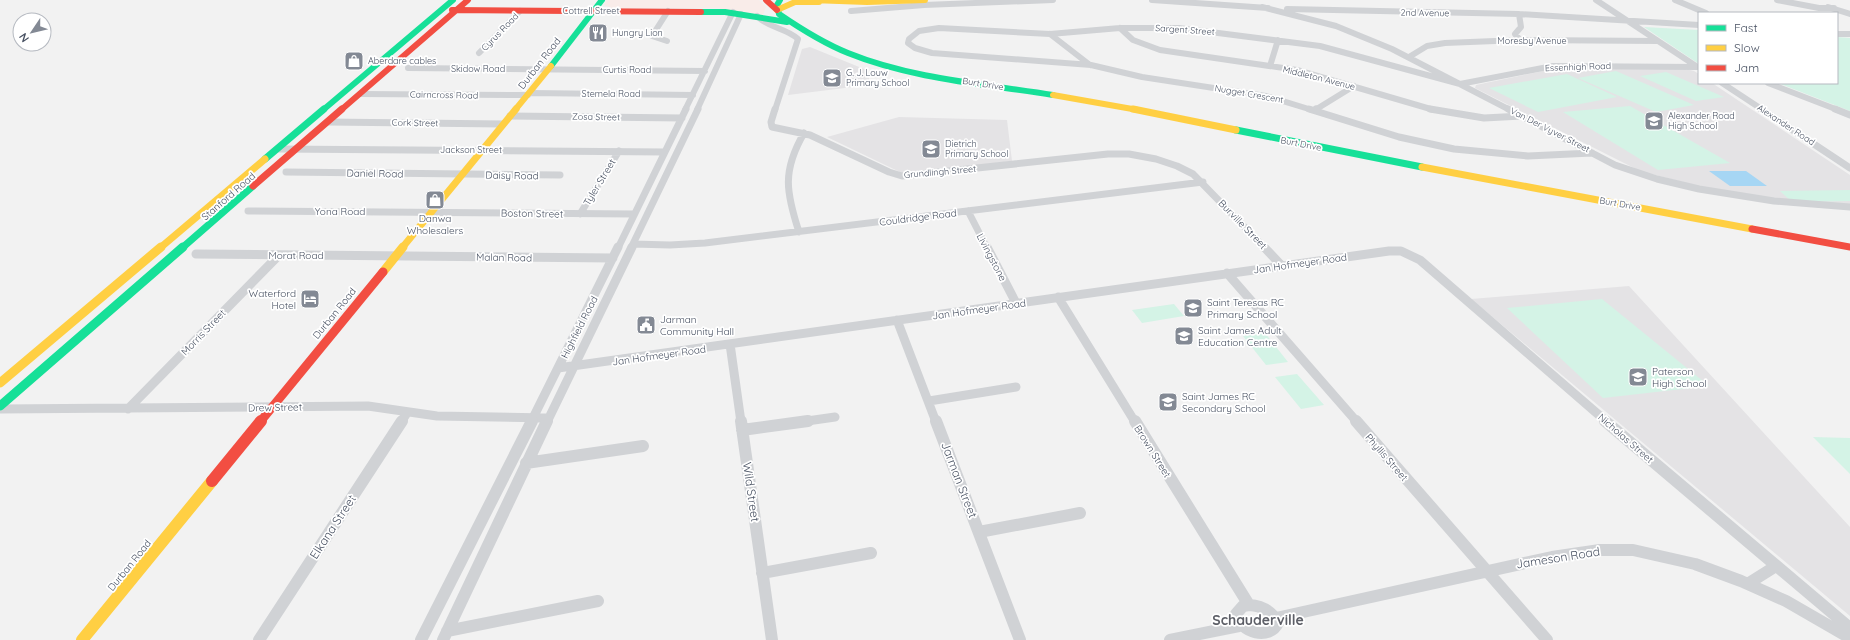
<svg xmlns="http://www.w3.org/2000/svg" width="1850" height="640" font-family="Quicksand,sans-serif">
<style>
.education{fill:#e4e3e5}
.medical{fill:#f9ece9}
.green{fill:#d4f3e6}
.water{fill:#a6d6f4}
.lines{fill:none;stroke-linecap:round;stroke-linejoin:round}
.street-far3{stroke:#d0d2d5;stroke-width:6}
.street-far2{stroke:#d0d2d5;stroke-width:7}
.street-far1{stroke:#d0d2d5;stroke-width:9}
.street{stroke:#d0d2d5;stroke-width:12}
.fast-far2{stroke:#16e098;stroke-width:6}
.fast-far1{stroke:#16e098;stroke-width:7}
.fast{stroke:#16e098;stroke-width:9}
.slow-far3{stroke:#ffcf43;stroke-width:6}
.slow-far2{stroke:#ffcf43;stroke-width:7}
.slow-far1{stroke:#ffcf43;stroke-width:9}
.slow{stroke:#ffcf43;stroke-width:12}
.jam-far3{stroke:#f24e42;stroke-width:6}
.jam-far2{stroke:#f24e42;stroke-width:7}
.jam-far1{stroke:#f24e42;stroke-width:9}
.jam{stroke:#f24e42;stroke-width:12}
.labels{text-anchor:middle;stroke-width:3.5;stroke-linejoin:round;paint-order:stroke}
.far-street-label{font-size:9px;fill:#475061;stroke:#fff}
.far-poi-label{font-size:9px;fill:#475061;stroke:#fff;text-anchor:start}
.street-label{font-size:10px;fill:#475061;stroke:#fff}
.poi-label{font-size:10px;fill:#475061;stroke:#fff;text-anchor:start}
.near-street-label{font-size:12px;fill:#475061;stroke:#fff}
.near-quarter-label{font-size:14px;font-weight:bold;fill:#5d5f67;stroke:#fff}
</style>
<rect width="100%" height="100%" fill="#f2f2f2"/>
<path class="education" d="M810,47L869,71V85L788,95L802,49Z
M1557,68L1686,69L1694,71L1699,74V83H1712L1850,175V204H1803L1702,187L1640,171L1475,88L1476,85Z
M899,117L1007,120L1012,161L904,174L827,137Z
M1629,286L1850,527V616L1471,299Z"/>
<path class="medical" d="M607,0H759L766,7L763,15L745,12L720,10V8H612L604,5Z"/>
<path class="green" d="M1644,27L1699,30V64Z
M1837,37L1850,38V111L1778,83H1837Z
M1616,71L1694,105L1656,112L1578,78Z
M1666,72L1724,97L1696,101L1640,76Z
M1567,74L1617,97L1538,112L1489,88Z
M1630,106L1730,163L1658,170L1563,112Z
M1850,190V201L1792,202L1780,191Z
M1602,299L1709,386L1603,398L1507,308Z
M1174,304L1184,316L1142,323L1132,310Z
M1265,333L1288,362L1266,365L1243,336Z
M1297,374L1324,405L1301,409L1275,377Z
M1813,437L1850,438V474Z"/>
<path class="water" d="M1709,171H1746L1767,186H1730Z"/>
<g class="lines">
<path class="street-far3" d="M1152,0L1268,8
M1596,0L1696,66
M1675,0L1706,13
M1777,0L1819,8H1834
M1262,7L1336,26L1392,49L1510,110
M1828,7L1850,14
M1287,9L1519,14L1699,25
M851,11L924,5L1053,0
M1519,14L1521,27L1515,34L1520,40
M757,16C768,28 786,28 798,39L775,110
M1120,28L1133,40L1160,50L1297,70L1434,110
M1050,34L1090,65
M1837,34H1850
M667,41L652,36L668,11
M479,53L520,11
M1409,57L1427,46L1445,43L1520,40L1658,41
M1270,66L1278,40
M408,68L705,71
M1722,83L1763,110
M1768,83L1838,110
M530,93L693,95
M360,94L528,95
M685,110L733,12
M697,110L741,14
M1312,110L1266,96L1142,77L1091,65L932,53L915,48L908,43L909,39L919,31L939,28L1050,34L1120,28H1179L1320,46L1460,84L1553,66L1697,67
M1315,110L1354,86"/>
<path class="street-far2" d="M775,109L771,122L772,127L810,135L889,172L902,176L1108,154H1129L1156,159L1177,166L1193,174L1265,248
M1309,109L1399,137L1454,149L1528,156L1592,153
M1430,109L1484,118L1522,116
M1508,109L1615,165L1657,179L1699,189L1774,201L1850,207
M1761,109L1850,168
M1835,109L1850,115
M1315,110L1316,109
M510,116L682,118
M328,122L503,124
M278,149L664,152
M286,172L560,175
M248,211L634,214
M968,211L987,248
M580,214L619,151
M799,232C786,192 782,171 804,133
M633,244L670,245L705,243L1203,182
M618,248L686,109
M631,248L698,109"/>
<path class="street-far1" d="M987,247L1016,303
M1264,247L1282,266
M196,254L613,258
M1227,273L1357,422
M1058,297L1135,422
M897,320L936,422
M730,344L741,422
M558,368L1389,251H1401L1420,260L1607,422
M929,401L1016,387
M0,409L368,406L437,416L549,418
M128,409L279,255
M401,422L407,413
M531,422L618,247
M547,422L632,247
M800,422L835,417"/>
<path class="street" d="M741,421L772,640
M936,421L1020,640
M1135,421L1249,605
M1356,421L1547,640
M1605,421L1850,628
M742,430L808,421
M526,463L643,446
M979,532L1080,513
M762,573L871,553
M1749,583L1776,566
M1249,605C1263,606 1272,611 1278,623C1270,640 1241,634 1236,614L1243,606Z
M1276,618L1552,557L1600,550H1633L1695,564L1741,581L1786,601L1850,638
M447,631L598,601
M259,640L402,421
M421,640L532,421
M443,640L547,421
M1170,640L1239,626"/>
<path class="fast-far2" d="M780,0L777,5L779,14C801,29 823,43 848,53C912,79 985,84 1053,95
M701,12H725L787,22
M551,66L602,0
M323,110L453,0"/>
<path class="fast-far1" d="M1236,130L1422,167
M265,159L324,109
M182,248L253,186"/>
<path class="fast" d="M0,406L183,247"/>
<path class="slow-far3" d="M811,0L867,2L925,0
M777,10L795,2H819
M1053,95L1138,110
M515,110L551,66"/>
<path class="slow-far2" d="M1133,109L1236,130
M1422,167L1752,229
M160,248L265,159
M402,248L516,109"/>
<path class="slow-far1" d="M383,272L403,247
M0,383L161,247"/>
<path class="slow" d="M82,640L212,481"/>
<path class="jam-far3" d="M766,0L777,10
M452,10L701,12
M341,110L468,0"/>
<path class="jam-far2" d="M253,186L342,109
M1752,229L1850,247"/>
<path class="jam-far1" d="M260,422L383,272"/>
<path class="jam" d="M212,481L261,421"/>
</g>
<defs>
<g id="restaurant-square" transform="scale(1)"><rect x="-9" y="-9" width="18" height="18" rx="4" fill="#838994" stroke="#fff"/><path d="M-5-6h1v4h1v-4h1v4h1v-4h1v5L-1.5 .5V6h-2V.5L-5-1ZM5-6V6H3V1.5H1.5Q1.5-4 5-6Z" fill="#fff"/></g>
<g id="shop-square" transform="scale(1)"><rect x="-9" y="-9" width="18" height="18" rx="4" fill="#838994" stroke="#fff"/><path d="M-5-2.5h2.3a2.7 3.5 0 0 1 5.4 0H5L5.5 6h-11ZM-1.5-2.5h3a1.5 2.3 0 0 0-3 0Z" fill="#fff"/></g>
<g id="school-square" transform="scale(1)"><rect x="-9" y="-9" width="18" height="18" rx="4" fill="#838994" stroke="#fff"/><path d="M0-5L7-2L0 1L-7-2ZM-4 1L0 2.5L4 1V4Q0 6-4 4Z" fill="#fff"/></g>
<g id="hotel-square" transform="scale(1)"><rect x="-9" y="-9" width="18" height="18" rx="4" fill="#838994" stroke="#fff"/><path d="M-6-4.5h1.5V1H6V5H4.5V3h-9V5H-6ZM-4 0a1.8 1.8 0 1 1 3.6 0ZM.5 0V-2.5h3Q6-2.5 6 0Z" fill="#fff"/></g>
<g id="civic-square" transform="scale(1)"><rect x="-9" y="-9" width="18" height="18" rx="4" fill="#838994" stroke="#fff"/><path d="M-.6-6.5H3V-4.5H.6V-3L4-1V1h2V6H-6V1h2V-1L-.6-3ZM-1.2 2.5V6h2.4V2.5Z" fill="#fff"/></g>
<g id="university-square" transform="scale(1)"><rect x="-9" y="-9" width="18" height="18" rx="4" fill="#838994" stroke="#fff"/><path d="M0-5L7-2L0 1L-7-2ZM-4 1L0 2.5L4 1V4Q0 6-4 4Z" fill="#fff"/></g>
</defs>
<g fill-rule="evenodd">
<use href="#restaurant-square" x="598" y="33"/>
<use href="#shop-square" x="354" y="61"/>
<use href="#school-square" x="832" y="78"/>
<use href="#school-square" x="1654" y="121"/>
<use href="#school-square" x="931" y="149"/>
<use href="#shop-square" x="435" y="200"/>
<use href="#hotel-square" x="310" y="299"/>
<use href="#school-square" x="1193" y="308"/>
<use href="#civic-square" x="646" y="325"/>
<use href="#university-square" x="1184" y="336"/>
<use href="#school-square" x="1638" y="377"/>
<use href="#school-square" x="1168" y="402"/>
</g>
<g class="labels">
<g class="far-street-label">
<text x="591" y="14">Cottrell Street</text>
<text transform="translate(1425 13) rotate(1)" y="3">2nd Avenue</text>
<text transform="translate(1185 30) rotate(4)" y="3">Sargent Street</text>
<text transform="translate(500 32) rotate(-46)" y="3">Cyrus Road</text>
<text x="1532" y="44">Moresby Avenue</text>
<text transform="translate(1578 67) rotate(-2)" y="3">Essenhigh Road</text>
<text x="478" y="72">Skidow Road</text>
<text x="627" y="73">Curtis Road</text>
<text transform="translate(1319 78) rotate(14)" y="3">Middleton Avenue</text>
<text transform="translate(983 84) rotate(9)" y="3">Burt Drive</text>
<text x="611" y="97">Stemela Road</text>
<text transform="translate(1249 94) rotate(10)" y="3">Nugget Crescent</text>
<text transform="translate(444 95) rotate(1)" y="3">Cairncross Road</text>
<text transform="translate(596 117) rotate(1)" y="3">Zosa Street</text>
<text transform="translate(415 123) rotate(1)" y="3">Cork Street</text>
<text transform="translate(1786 125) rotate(33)" y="3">Alexander Road</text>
<text transform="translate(1550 130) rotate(27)" y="3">Van Der Vyver Street</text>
<text transform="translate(1301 144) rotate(11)" y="3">Burt Drive</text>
<text x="471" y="153">Jackson Street</text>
<text transform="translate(940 172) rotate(-5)" y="3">Grundlingh Street</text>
<text transform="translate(1620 204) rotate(10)" y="3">Burt Drive</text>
</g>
<g class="far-poi-label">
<text x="612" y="36">Hungry Lion</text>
<text x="368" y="64">Aberdare cables</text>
<text x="846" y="76">G. J. Louw<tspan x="846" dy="10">Primary School</tspan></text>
<text x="1668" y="119">Alexander Road<tspan x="1668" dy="10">High School</tspan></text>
<text x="945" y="147">Dietrich<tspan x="945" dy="10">Primary School</tspan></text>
</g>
<g class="street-label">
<text transform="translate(539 63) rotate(-52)" y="4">Durban Road</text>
<text transform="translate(375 173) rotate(1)" y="4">Daniel Road</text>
<text transform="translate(512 175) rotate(1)" y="4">Daisy Road</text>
<text transform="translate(599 182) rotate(-59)" y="4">Tyler Street</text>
<text transform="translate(228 196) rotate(-41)" y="4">Stanford Road</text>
<text x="340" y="215">Yona Road</text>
<text transform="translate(532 213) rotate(1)" y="4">Boston Street</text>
<text transform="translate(918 217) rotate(-7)" y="4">Couldridge Road</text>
<text transform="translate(1243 224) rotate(46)" y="4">Burville Street</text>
<text x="296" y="259">Morat Road</text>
<text transform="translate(504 257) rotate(1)" y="4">Malan Road</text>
<text transform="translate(992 257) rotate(62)" y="4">Livingstone</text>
<text transform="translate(1300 263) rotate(-8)" y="4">Jan Hofmeyer Road</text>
<text transform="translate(979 309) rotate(-8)" y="4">Jan Hofmeyer Road</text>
<text transform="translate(334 313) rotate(-51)" y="4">Durban Road</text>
<text transform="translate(579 327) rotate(-63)" y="4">Highfield Road</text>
<text transform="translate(203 332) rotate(-46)" y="4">Morris Street</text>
<text transform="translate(659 355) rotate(-8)" y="4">Jan Hofmeyer Road</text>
<text transform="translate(275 407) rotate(-1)" y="4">Drew Street</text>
<text transform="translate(1626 438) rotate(41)" y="4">Nicholas Street</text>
<text transform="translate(1153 451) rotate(58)" y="4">Brown Street</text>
<text transform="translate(1387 457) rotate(49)" y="4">Phyllis Street</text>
<text transform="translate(129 565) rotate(-51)" y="4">Durban Road</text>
</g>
<g class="poi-label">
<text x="435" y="222" text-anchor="middle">Danwa<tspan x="435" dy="12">Wholesalers</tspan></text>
<text x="296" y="297" text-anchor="end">Waterford<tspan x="296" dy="12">Hotel</tspan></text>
<text x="1207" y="306">Saint Teresas RC<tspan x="1207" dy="12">Primary School</tspan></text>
<text x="660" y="323">Jarman<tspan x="660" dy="12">Community Hall</tspan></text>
<text x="1198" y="334">Saint James Adult<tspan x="1198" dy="12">Education Centre</tspan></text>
<text x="1652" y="375">Paterson<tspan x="1652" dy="12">High School</tspan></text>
<text x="1182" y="400">Saint James RC<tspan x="1182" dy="12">Secondary School</tspan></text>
</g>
<g class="near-street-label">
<text transform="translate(959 480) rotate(69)" y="4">Jarman Street</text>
<text transform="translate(751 492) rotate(82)" y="4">Wild Street</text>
<text transform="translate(333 527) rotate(-57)" y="4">Elkana Street</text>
<text transform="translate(1558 558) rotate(-9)" y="4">Jameson Road</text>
</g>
<g class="near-quarter-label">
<text x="1258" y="625">Schauderville</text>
</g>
</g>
<rect x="1698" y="12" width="140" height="72" fill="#ffffff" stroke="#b5b9c0"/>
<rect x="1706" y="25" width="20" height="6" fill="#16e098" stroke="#b5b9c0"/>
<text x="1734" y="32" font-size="12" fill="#475061">Fast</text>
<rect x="1706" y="45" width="20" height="6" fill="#ffcf43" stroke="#b5b9c0"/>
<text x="1734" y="52" font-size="12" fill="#475061">Slow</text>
<rect x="1706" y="65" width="20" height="6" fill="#f24e42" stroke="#b5b9c0"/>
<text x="1734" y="72" font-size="12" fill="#475061">Jam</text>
<g transform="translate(32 32) rotate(235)"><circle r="19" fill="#ffffff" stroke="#b5b9c0"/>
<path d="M0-3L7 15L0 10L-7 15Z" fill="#838994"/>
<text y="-6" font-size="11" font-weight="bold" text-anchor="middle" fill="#475061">N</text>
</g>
</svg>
